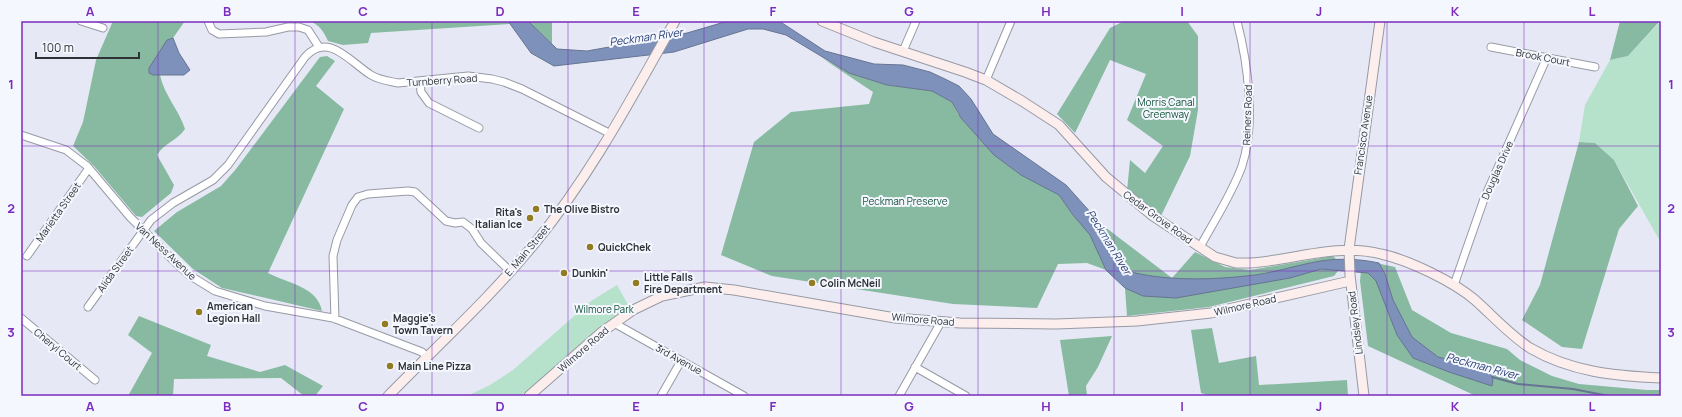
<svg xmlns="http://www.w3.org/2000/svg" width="1682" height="417" font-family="Manrope,sans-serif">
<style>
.green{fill:#b6e1cb}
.forest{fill:#87baa1}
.water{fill:#7e91ba;stroke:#677492}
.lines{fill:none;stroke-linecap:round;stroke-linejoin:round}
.stream{stroke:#677492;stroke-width:2}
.street-casing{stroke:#979aa5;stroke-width:9}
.secondary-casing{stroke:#979aa5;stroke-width:11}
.street{stroke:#fff;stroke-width:7}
.secondary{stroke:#fceeec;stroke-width:9}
.grid{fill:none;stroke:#7b2cbf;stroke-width:1;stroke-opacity:0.55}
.poi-dot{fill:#917c23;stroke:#f5f7fe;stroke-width:1.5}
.labels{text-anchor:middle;stroke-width:4;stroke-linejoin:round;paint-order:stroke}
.street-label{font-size:10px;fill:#303136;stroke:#f5f7fe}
.park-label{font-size:10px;fill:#13533a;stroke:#f5f7fe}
.poi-label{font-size:10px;font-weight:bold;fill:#303136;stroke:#f5f7fe;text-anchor:start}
.water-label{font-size:11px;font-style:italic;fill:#294075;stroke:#f5f7fe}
.neatline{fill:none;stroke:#7b2cbf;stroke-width:1.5}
.grid-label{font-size:13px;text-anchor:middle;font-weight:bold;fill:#7b2cbf}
</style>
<rect width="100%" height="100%" fill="#e6e9f5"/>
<path class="green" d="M1661,21V243L1614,160L1595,143L1579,142L1585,105L1610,60L1628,56Z
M617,285L630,308L532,387L520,396H467L490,385L513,370L591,301Z"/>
<path class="forest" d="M113,21H185L173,38L167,40L153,75H160C164,95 179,110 185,129C178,140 164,143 157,155L174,185L171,193L142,217L136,216L94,166L73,146L83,122L96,60Z
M309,21H508L510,24L371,33L368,43L343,45L328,41C324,32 319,24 309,21Z
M528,21H552V44Z
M1124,21H1187L1198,36V110L1190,156L1160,218L1127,191L1130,160L1145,173L1163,146L1127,120L1146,74L1110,60L1075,133L1057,114L1110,28Z
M1620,21H1660L1628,56L1610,60Z
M327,56L335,61L316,86L344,109L268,273C287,283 318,287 322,311L222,288L193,269L154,231L177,212L221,186L236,169L320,57Z
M822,58L849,73L887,85L932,91L952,102L958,114L996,156L1016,171L1059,195L1073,215L1101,224L1172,278L1195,252L1225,267L1250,270L1333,256L1337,260L1338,271L1334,276L1209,307L1127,316L1125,288L1106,270L1087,263L1058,264L1037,308L953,304L772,276L721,255L754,142L791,112L869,104L873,92Z
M1579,142L1595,143L1614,160L1638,206L1619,229L1582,349L1562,347L1522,320L1540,285Z
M1362,260L1395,267L1412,310L1451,333L1507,349L1520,360L1552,376L1579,384L1647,390H1661V396H1476L1368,346L1360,281Z
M139,316L211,345L207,356L260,372L285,365L323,386L315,396H304L281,378L174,379L173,396H128L152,353L128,335Z
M1212,328L1219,363L1256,356L1259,385L1347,380L1348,396H1211L1201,393L1191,330Z
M1112,336L1098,367L1086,386L1087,396H1069L1060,340Z"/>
<path class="water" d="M508,21H528L557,49L587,51L687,33L728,21H779L825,51L874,64L903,65L930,72L945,79L959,86L971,99L993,134L1066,185L1101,224L1113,252L1127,271C1165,281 1207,280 1246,276C1271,274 1296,265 1321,261C1340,258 1361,259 1379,263L1385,274L1393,300L1412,337L1438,357L1494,370L1492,386L1449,372L1413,358L1397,335L1376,281L1368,273L1321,269L1290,278L1176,298L1143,296L1125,288L1106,270L1090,235L1073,215L1059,195L1021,175L994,155L961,118L952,102L932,91L887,85L849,73L786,35L763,29H748L674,52L554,66L531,53Z
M173,38L179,53L190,70L184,75H153L149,73V68L167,40Z"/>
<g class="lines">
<path class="stream" d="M1492,377L1518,384L1573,389L1609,396"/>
<g class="street-casing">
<path id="street" d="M81,21L103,28
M208,21L212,30L219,34L266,32L288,27H299L308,30L319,47
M1491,47L1595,67
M903,51L916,21
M986,80L1011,21
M420,81L421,92L429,103L479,128
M21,135L66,150L87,166L130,217L176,263L189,275L215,291L265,306L333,318L422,352L427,357
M1200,247C1214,221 1232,194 1242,166C1256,122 1248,64 1237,21
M27,256L89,168
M1454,285L1484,199L1547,57
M88,307L151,220L173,203L213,180L228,165L305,57C328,31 350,62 371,75C379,80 389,81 398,83L468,76L492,79L504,82L522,89L611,134
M21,318L95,380
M335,319L333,256L337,240L352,205L358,197L368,194L408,191L415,192L446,221L455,223L463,222L472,229L481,243L510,271
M614,323L744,396
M915,367L966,396
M661,396L681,361
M899,396L941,322"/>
</g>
<g class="secondary-casing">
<path id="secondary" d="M822,21L874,42L965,72L986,80L1022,101L1059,125L1106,177L1153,216L1215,257L1236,263H1250C1294,260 1337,243 1381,254C1409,260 1454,282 1475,300C1493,316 1510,335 1530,348C1571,372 1615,376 1661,378
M388,396C437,346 490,298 535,243C591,175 632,97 675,21
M529,396L602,332L633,310L662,296L705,287L734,290L895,318L960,323L1056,324L1137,321L1211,313L1350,281
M1364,396L1350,275L1349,249L1380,21"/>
</g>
<use href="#street" class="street"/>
<use href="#secondary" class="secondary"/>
</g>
<path class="grid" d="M158,21V396M295,21V396M432,21V396M568,21V396M704,21V396M841,21V396M978,21V396M1114,21V396M1250,21V396M1387,21V396M1524,21V396M21,146H1661M21,271H1661"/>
<g class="poi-dot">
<circle cx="536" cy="209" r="4"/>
<circle cx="530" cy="218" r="4"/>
<circle cx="590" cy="247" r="4"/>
<circle cx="564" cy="273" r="4"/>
<circle cx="636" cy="283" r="4"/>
<circle cx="812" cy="283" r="4"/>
<circle cx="199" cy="312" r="4"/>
<circle cx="385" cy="324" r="4"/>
<circle cx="390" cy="366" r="4"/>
</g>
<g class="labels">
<g class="street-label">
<text transform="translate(1543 57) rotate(11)" y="4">Brook Court</text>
<text transform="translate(442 80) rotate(-4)" y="4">Turnberry Road</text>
<text transform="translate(1247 115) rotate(-88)" y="4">Reiners Road</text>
<text transform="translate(1363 135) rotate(-82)" y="4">Francisco Avenue</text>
<text transform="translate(1497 170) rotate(-66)" y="4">Douglas Drive</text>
<text transform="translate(58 212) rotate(-55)" y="4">Marietta Street</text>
<text transform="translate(1158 217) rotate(36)" y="4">Cedar Grove Road</text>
<text transform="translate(527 250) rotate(-50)" y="4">E. Main Street</text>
<text transform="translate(166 251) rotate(43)" y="4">Van Ness Avenue</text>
<text transform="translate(115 269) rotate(-54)" y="4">Alida Street</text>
<text transform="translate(1245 305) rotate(-13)" y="4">Wilmore Road</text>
<text transform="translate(923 319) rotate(5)" y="4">Wilmore Road</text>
<text transform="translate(1355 323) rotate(-97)" y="4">Lindsley Road</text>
<text transform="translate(58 349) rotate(40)" y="4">Cheryl Court</text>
<text transform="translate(583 349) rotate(-41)" y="4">Wilmore Road</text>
<text transform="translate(679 359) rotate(29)" y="4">3rd Avenue</text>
</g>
<g class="park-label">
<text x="1166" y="106">Morris Canal<tspan x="1166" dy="12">Greenway</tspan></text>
<text x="905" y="205">Peckman Preserve</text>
<text x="604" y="313">Wilmore Park</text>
</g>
<g class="poi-label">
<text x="544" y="213">The Olive Bistro</text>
<text x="522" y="216" text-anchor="end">Rita's<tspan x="522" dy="12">Italian Ice</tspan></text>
<text x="598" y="251">QuickChek</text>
<text x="572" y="277">Dunkin'</text>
<text x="644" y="281">Little Falls<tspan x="644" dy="12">Fire Department</tspan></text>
<text x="820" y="287">Colin McNeil</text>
<text x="207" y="310">American<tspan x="207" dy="12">Legion Hall</tspan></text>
<text x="393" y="322">Maggie's<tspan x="393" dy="12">Town Tavern</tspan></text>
<text x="398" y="370">Main Line Pizza</text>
</g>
<g class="water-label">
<text transform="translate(646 37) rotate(-8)" y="4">Peckman River</text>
<text transform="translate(1109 242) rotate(58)" y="4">Peckman River</text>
<text transform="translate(1482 366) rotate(15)" y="4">Peckman River</text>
</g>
</g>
<rect width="1682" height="417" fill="none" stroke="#f5f7fe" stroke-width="44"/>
<path d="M36 52v6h103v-6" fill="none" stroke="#303136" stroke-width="2"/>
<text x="42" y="52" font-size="12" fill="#303136" stroke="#f5f7fe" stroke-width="3" paint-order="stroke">100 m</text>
<rect x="22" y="22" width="1638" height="373" class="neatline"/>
<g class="grid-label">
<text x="90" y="16">A</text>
<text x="227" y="16">B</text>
<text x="363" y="16">C</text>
<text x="500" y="16">D</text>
<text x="636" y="16">E</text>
<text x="773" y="16">F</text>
<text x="909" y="16">G</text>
<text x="1046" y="16">H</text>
<text x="1182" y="16">I</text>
<text x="1319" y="16">J</text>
<text x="1455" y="16">K</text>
<text x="1592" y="16">L</text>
<text x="11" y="89">1</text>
<text x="1671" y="89">1</text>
<text x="11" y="213">2</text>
<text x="1671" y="213">2</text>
<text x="11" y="337">3</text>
<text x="1671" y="337">3</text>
<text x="90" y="411">A</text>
<text x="227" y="411">B</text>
<text x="363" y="411">C</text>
<text x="500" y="411">D</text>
<text x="636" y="411">E</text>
<text x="773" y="411">F</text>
<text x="909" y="411">G</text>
<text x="1046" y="411">H</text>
<text x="1182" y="411">I</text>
<text x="1319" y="411">J</text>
<text x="1455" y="411">K</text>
<text x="1592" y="411">L</text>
</g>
</svg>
